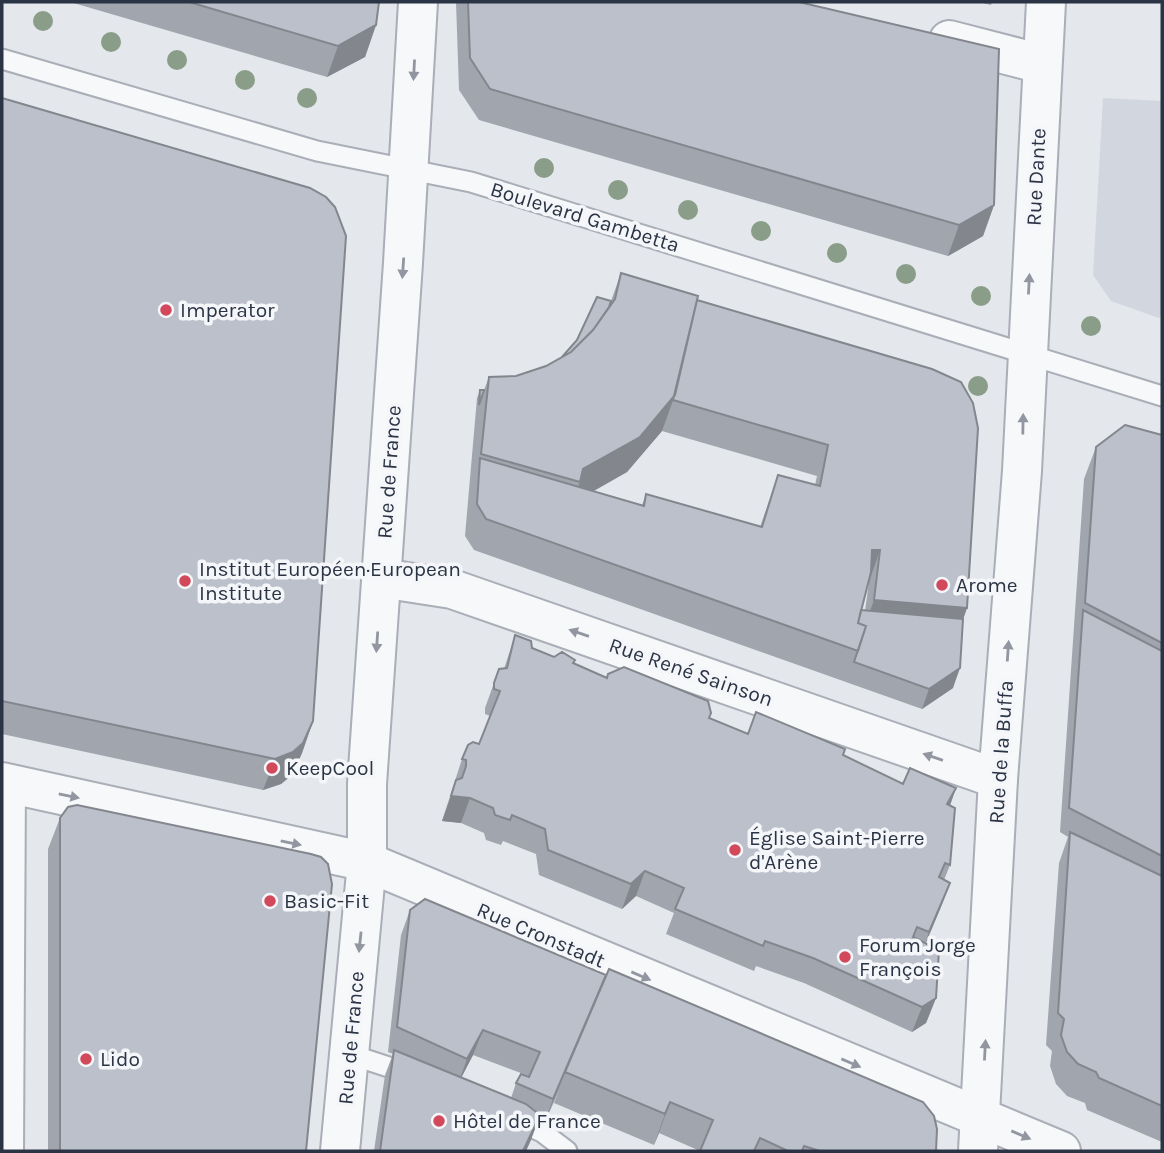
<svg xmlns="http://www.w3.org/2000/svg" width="1164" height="1153" font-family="Karla,sans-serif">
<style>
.built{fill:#d2d6de}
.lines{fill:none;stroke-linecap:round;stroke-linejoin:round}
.service-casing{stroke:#a9aeb7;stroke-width:23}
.minor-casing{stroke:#a9aeb7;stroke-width:42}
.tertiary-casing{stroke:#a9aeb7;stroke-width:42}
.service{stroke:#f7f8fa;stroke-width:19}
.minor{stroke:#f7f8fa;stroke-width:38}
.tertiary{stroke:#f7f8fa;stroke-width:38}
.tree{fill:#899d89}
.wall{fill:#a1a5ae;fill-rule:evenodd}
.shaded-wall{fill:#83868d}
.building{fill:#bbc0ca;stroke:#83868d;stroke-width:2}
.oneway{fill:#9196a0}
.poi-dot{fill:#d1495b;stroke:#f4f6f9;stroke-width:2.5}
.labels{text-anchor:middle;stroke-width:7;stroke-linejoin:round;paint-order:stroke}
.street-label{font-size:21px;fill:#2b3445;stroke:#f4f6f9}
.poi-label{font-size:21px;fill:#2b3445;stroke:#f4f6f9;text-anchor:start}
</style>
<rect width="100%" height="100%" fill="#e4e7ec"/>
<path class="built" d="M1103,98L1162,101V316L1159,318L1111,301L1093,275Z"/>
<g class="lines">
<g class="service-casing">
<path id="service" d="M2,59L317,151L471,182L1162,396
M349,1054L413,1075
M511,1118L542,1132L567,1151"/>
</g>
<g class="minor-casing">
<path id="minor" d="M949,40L1042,64
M381,578L452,589L998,779
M2,782L367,862L1061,1151
M4,1151L6,783
M340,1151L367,862V784L403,263L418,2"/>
</g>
<g class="tertiary-casing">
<path id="tertiary" d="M978,1151L998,779L1022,471L1046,2"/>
</g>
<use href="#service" class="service"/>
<use href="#minor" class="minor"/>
<use href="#tertiary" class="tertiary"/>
</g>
<g class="tree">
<circle cx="43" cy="21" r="10"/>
<circle cx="111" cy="42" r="10"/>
<circle cx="177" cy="60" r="10"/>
<circle cx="245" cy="80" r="10"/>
<circle cx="307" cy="98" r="10"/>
<circle cx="544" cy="168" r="10"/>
<circle cx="618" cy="190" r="10"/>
<circle cx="688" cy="210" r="10"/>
<circle cx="761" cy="231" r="10"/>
<circle cx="837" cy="253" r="10"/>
<circle cx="906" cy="274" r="10"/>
<circle cx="981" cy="296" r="10"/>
<circle cx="1091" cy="326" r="10"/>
<circle cx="978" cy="386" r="10"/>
</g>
<path class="wall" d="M70,2H379L376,25L365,57L327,77Z
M456,2H799L994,205L983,236L948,256L479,120L459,90Z
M978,2H992L991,5Z
M2,98L313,721L302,753L292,775L281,784L263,790L2,734Z
M621,273L697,300L932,369L967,608L963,619L953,688L922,709L474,550L465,536L477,398L480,390H484L489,377L516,376L546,366L562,357L611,301ZM662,431L817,476L815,485L778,475L760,527L646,494L642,505L594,491L627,472ZM869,582L865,611L861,610Z
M1162,435V1142L1087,1110L1085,1103L1067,1096L1056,1084L1050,1066L1052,1051L1046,1045L1059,863L1068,837L1060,832L1084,479L1096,447Z
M515,635L532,648L554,657L575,660L574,664L607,678L748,734L843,755L903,784L956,788L950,806V865L944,880L950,883L925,943L936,998L926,1023L912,1032L804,983L756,966L754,971L666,934L674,913L636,896L622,909L539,875L536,854L503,841L501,845L486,840L484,833L461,823L442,821L462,759L479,744L490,716L485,714V708L499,669H504Z
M60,818L306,1151H48V849Z
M410,910L936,1151H700L659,1133L654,1145L554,1103L559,1091L544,1124L538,1121L526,1151H374L385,1075L393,1054L388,1052L401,935ZM473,1055L529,1076L516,1083L511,1098L461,1078Z"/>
<path class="shaded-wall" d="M376,25L365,57L327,77L338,46Z
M994,205L983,236L948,256L959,225Z
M675,395L662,431L627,472L572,503L580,482L583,469Z
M872,550H880L869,582Z
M874,600L967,608L956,640L863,631Z
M960,668L953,688L922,709L929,689Z
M313,721L302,753L292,775L281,784L263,790L275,759Z
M956,788L947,813V804Z
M451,796L470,798L461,823L442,821Z
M645,871L636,896L622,909L631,884Z
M950,883L941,907L920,957L929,932Z
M606,975L565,1072L544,1124L553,1099Z
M936,998L926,1023L912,1032L922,1007Z
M483,1030L473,1055L458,1084L467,1059Z
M670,1102L659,1133L654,1145L665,1114Z
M540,1115L531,1140L526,1151H523Z"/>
<path class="building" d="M189,2H379L376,25L338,46Z
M468,2H799L999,49L994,205L959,225L490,89L470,58Z
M2,98L310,188L326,197L335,207L346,236L313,721L303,743L293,752L275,759L2,701Z
M621,273L698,296L675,395L640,437L583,469L580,482L481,454L489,377L516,376L546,366L571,352L593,330L615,299Z
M597,297L611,301L609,307L593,330L571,352L562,357L577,340Z
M697,300L932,369L961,382L973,403L978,428L967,608L874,600L880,550H872L871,572L858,623L866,626L858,651L486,519L477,504L480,458L644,506L646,494L762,527L778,475L820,486L828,445L673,400Z
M480,390H484L479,405Z
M1125,425L1162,435V643L1085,603L1096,447Z
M861,610L963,619L960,668L929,689L854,662L866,626L858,623Z
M1083,610L1162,651V856L1069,808Z
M515,635L531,641L532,648L554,657L562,652L575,660L573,663L607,678L608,674L624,667L708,701L711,713L709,718L748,734L756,712L845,749L843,755L903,784L910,768L956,788L947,804L955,808L950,865L945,863L939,877L950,883L929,932L917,927L913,937L939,950L936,998L922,1007L813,958L765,941L763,946L675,909L684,888L645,871L631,884L548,850L545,829L512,815L510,820L495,815L493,808L470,798L451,796L456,780L462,778L466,766V760L462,759L468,745L473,742L479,744L500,691L494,689V683L499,669L507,668Z
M77,805L311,854L321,857L328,864L332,884L306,1151H60V818L68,807Z
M1070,832L1162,876V1106L1099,1078L1096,1072L1078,1064L1067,1052L1061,1035L1064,1019L1058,1013Z
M425,899L606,975L553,1099L516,1083L521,1074L529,1077L540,1052L483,1030L467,1059L397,1027L410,910Z
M609,969L923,1102L934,1116L937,1129L936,1151H820L804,1146L802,1151H788L760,1138L754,1151H700L713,1120L670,1102L665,1114L565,1072Z
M394,1050L526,1104L540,1115L523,1151H380Z"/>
<defs><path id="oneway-solid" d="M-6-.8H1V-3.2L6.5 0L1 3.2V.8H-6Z" transform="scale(1.75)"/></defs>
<g class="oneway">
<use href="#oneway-solid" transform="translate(414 70) rotate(93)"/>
<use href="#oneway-solid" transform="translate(403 268) rotate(94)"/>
<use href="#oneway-solid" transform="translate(1029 284) rotate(-87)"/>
<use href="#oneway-solid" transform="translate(1023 424) rotate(-89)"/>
<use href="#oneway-solid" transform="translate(579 633) rotate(-161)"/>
<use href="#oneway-solid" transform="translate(377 642) rotate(94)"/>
<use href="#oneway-solid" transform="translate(1008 651) rotate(-86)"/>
<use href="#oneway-solid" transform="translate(933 757) rotate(-161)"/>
<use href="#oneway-solid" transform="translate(69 796) rotate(12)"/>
<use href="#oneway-solid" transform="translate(291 843) rotate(12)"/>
<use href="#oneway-solid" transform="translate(360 942) rotate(96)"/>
<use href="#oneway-solid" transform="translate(641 976) rotate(23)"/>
<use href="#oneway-solid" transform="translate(985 1050) rotate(-87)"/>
<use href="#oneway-solid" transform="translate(851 1063) rotate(23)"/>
<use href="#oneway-solid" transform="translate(1021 1135) rotate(23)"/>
</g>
<g class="poi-dot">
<circle cx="166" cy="310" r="7"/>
<circle cx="185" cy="581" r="7"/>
<circle cx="942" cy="585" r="7"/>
<circle cx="272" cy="768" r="7"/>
<circle cx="735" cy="850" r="7"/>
<circle cx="270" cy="901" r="7"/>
<circle cx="845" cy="957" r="7"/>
<circle cx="86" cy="1059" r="7"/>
<circle cx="439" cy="1121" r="7"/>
</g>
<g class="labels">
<g class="street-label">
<text transform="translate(1036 177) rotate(-87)" y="7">Rue Dante</text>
<text transform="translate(585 217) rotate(17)" y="7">Boulevard Gambetta</text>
<text transform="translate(389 472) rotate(-86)" y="7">Rue de France</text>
<text transform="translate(691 672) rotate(19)" y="7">Rue René Sainson</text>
<text transform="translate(1001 752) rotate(-86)" y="7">Rue de la Buffa</text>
<text transform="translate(541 935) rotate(23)" y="7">Rue Cronstadt</text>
<text transform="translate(351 1038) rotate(-85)" y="7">Rue de France</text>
</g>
<g class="poi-label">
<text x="180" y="317">Imperator</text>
<text x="199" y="576">Institut Européen·European<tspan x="199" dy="24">Institute</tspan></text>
<text x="956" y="592">Arome</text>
<text x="286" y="775">KeepCool</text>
<text x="749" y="845">Église Saint-Pierre<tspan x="749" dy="24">d'Arène</tspan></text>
<text x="284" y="908">Basic-Fit</text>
<text x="859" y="952">Forum Jorge<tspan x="859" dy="24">François</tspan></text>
<text x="100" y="1066">Lido</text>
<text x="453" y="1128">Hôtel de France</text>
</g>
</g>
<rect width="1164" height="1153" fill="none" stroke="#2b3445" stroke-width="7"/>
</svg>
